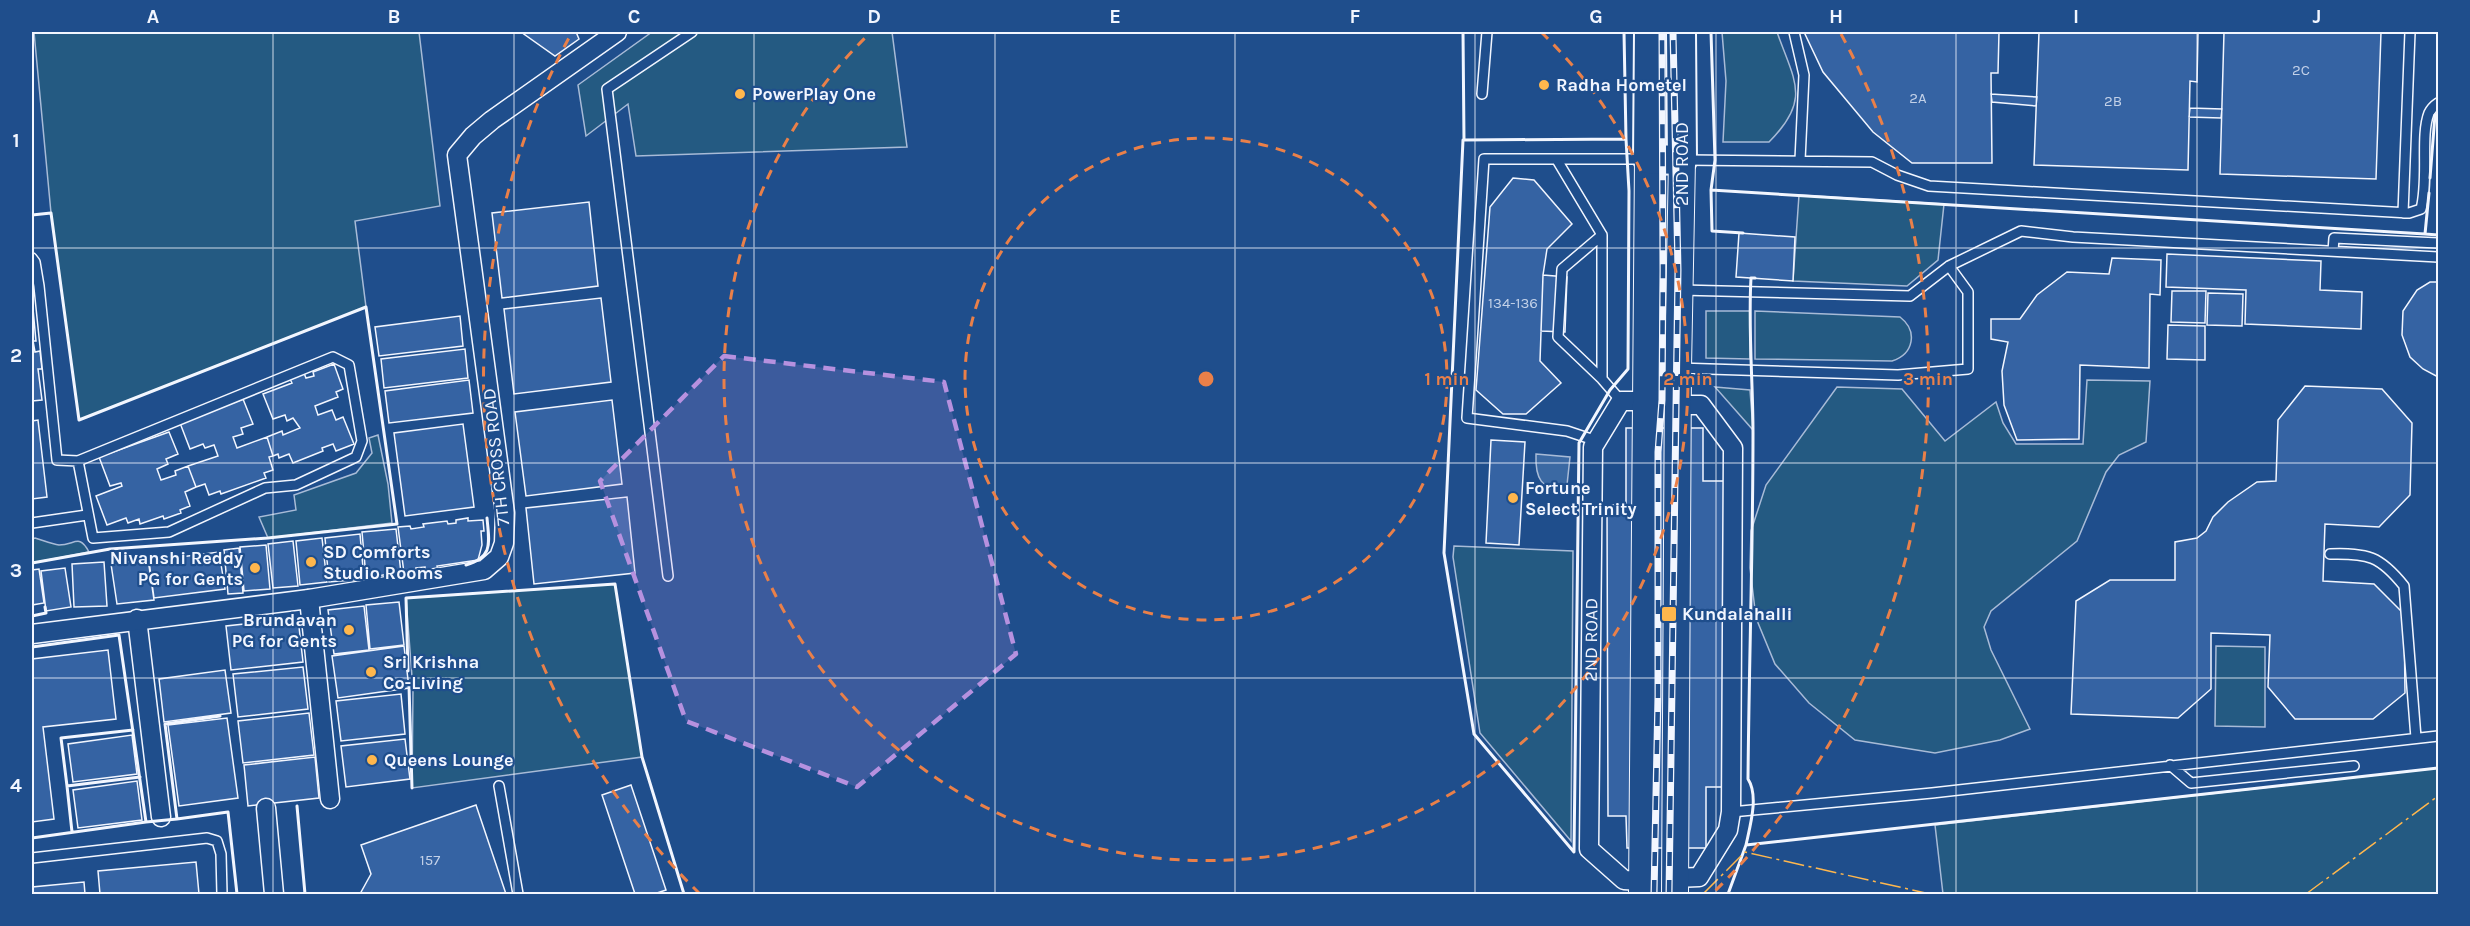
<svg xmlns="http://www.w3.org/2000/svg" width="2470" height="926" font-family="Karla,sans-serif">
<style>
.green{fill:#245a82;stroke:#a8bbd7;stroke-width:1.5}
.water{fill:#3b69a3;stroke:#a8bbd7;stroke-width:1.5}
.building{fill:#3563a3;stroke:#f2f6ff;stroke-width:1.5}
.lines{fill:none;stroke-linecap:round;stroke-linejoin:round}
.lane-casing{stroke:#f2f6ff;stroke-width:12}
.street-casing{stroke:#f2f6ff;stroke-width:21}
.secondary-casing{stroke:#f2f6ff;stroke-width:28}
.primary-casing{stroke:#f2f6ff;stroke-width:32}
.lane{stroke:#1f4e8c;stroke-width:9}
.street{stroke:#1f4e8c;stroke-width:18}
.secondary{stroke:#1f4e8c;stroke-width:26}
.primary{stroke:#1f4e8c;stroke-width:28}
.rail-casing{stroke:#f2f6ff;stroke-width:7}
.rail{stroke:#1f4e8c;stroke-width:4.5;stroke-dasharray:14;stroke-linecap:butt}
.wall{stroke:#f2f6ff;stroke-width:3}
.power{stroke:#ffb74d;stroke-width:1.5;stroke-dasharray:21 4.5 3 4.5;stroke-linecap:butt}
.marked{fill:#b691df;fill-opacity:0.2;stroke:#b691df;stroke-width:4.5;stroke-dasharray:12 8;stroke-linejoin:round}
.grid{fill:none;stroke:#f2f6ff;stroke-width:1.5;stroke-opacity:0.55}
.ring{fill:none;stroke:#ea8049;stroke-width:3;stroke-dasharray:10 8}
.poi-dot{fill:#ffb74d;stroke:#1f4e8c;stroke-width:2}
.labels{text-anchor:middle;stroke-width:4.5;stroke-linejoin:round;paint-order:stroke}
.number-label{font-size:15px;fill:#c3d1e8}
.poi-label{font-size:18px;font-weight:bold;fill:#f2f6ff;stroke:#1f4e8c;text-anchor:start}
.street-label{font-size:18px;fill:#f2f6ff;stroke:#1f4e8c}
.centre{fill:#ea8049;stroke:#1f4e8c;stroke-width:3}
.ring-label{font-size:18px;text-anchor:middle;font-weight:bold;fill:#ea8049;stroke:#1f4e8c;stroke-width:4.5;stroke-linejoin:round;paint-order:stroke}
.neatline{fill:none;stroke:#f2f6ff;stroke-width:2}
.grid-label{font-size:20px;text-anchor:middle;font-weight:bold;fill:#f2f6ff}
</style>
<rect width="100%" height="100%" fill="#1f4e8c"/>
<path class="green" d="M34,32H419L440,206L355,221L366,307L79,420L51,213Z
M652,32H892L907,147L636,156L628,104L586,136L578,85Z
M1722,32H1777C1794,81 1812,99 1769,142H1723L1726,81Z
M1799,195L1944,204L1938,260L1907,286L1793,281Z
M1706,311H1750V359L1706,358Z
M1755,311L1900,317C1918,331 1914,354 1892,361L1755,359Z
M2087,380L2150,381L2146,442L2119,455L2106,472L2077,541L1991,611L1984,627L1991,650L2030,729L2000,740L1935,753L1855,740L1809,703L1775,664L1756,618L1750,568L1751,531L1766,485L1837,387L1902,389L1945,441L1996,402L2003,423L2016,444H2083Z
M1715,387L1750,390L1753,430Z
M378,435L388,484L392,523L268,538L259,517L296,510L294,495L356,473L372,453L369,438Z
M35,538C42,540 52,544 59,545C75,545 79,533 89,552L32,563V539Z
M1454,546L1573,551L1571,841L1480,733L1453,557Z
M615,584L642,757L412,788L413,690L406,598Z
M2216,646L2265,647V727L2215,726Z
M2438,768V894H1943L1935,825Z"/>
<path class="water" d="M1536,454L1570,457L1566,494C1541,488 1535,479 1536,454Z"/>
<path class="building" d="M521,32H576L579,39L555,56Z
M1804,32H1999L1998,73H1991L1992,163H1912L1873,132L1823,72Z
M2039,32H2198L2197,82L2190,81L2188,170L2034,165Z
M2224,32H2381L2376,179L2220,174Z
M1991,94L2037,97L2036,106L1992,102Z
M2190,108L2222,109L2221,118L2189,117Z
M1513,178L1534,180L1572,224L1547,249L1543,275L1540,361L1561,383L1526,414H1503L1476,390L1490,207Z
M589,202L598,286L502,298L492,213Z
M1739,233L1795,237L1793,281L1736,277Z
M2167,254L2321,261L2320,290L2362,292L2361,329L2245,324L2246,290L2166,287Z
M2112,258L2161,260L2160,295L2150,294L2149,368L2080,365L2079,439L2017,440L2004,405L2002,371L2008,342L1991,339V319H2020L2037,295L2067,272L2109,274Z
M1543,275L1567,277L1565,332L1541,331Z
M2430,282H2438V377L2423,369L2410,357L2402,335L2403,311L2417,290Z
M2172,291H2206L2205,323L2171,322Z
M2208,293L2243,294L2242,326L2207,325Z
M32,298L36,341H33L35,352L40,351L42,369H38L42,400L32,401Z
M601,298L611,382L514,394L504,309Z
M460,316L463,346L379,356L375,327Z
M2168,325L2205,326V360L2167,359Z
M465,349L468,378L384,388L381,359Z
M334,364L343,389L336,392L338,397L315,406L318,415L332,410L336,420L343,417L354,444L336,451L333,444L322,448L323,451L293,463L289,454L279,458L278,454L273,456L267,437L282,431L283,435L300,428L293,418L287,421L285,415L273,419L263,394L292,383L290,379L304,373L306,378L314,376L313,372Z
M469,380L473,413L389,423L385,391Z
M2305,386L2382,389L2412,423L2410,495L2379,527L2325,524L2323,581L2374,584L2404,614L2405,693L2373,719H2295L2268,687L2270,635L2211,633V689L2178,718L2071,714L2076,601L2110,580H2175V542L2197,538L2206,531L2213,517L2228,502L2257,482L2276,481L2278,420Z
M243,399L253,424L241,428L243,434L233,437L237,448L267,437L273,456L269,457L273,470L264,473L266,478L221,494L220,491L209,495L205,484L196,487L188,466L218,456L214,445L205,448L203,444L190,449L180,423Z
M612,400L622,484L526,496L515,412Z
M38,420L47,497L32,499V421Z
M463,424L474,507L405,516L394,433Z
M1626,428H1703V481H1724V787H1706V848H1627L1626,816H1608L1607,505H1626Z
M169,432L178,454L166,459L168,464L157,469L161,480L176,475L175,471L188,466L196,487L185,492L190,506L180,510L181,513L164,519L163,516L140,524L139,519L128,523L126,518L107,525L96,496L122,486L121,483L110,486L99,457Z
M1491,440L1525,442L1519,545L1486,543Z
M627,497L635,573L534,584L526,508Z
M468,518V521L483,520L484,531H481L482,545L478,560L437,566L438,569L425,571V567L416,568L417,572L404,573L398,527L410,526L411,529L424,527L423,524L447,521L448,524L456,523V520Z
M396,529L401,573L366,577L362,532Z
M360,534L364,579L329,582L325,538Z
M322,538L327,582L300,585L296,541Z
M293,541L298,586L273,588L268,544Z
M266,545L270,589L244,591L240,547Z
M239,548L243,593L228,594L224,550Z
M219,552L225,589L154,598L149,561Z
M148,559L154,600L117,604L111,564Z
M104,562L107,606L74,607L72,564Z
M65,568L71,607L46,611L41,571Z
M39,569L44,603L32,605V570Z
M399,602L404,645L370,649L366,605Z
M364,606L369,650L334,654L328,610Z
M298,618L303,662L231,670L226,626Z
M404,646L409,688L338,698L332,656Z
M108,650L116,719L43,727L54,819L32,822V659Z
M303,667L308,709L238,717L233,674Z
M225,670L231,713L164,722L159,679Z
M401,694L405,734L341,741L336,701Z
M309,713L314,755L243,763L238,721Z
M227,718L238,798L179,806L168,725Z
M132,735L137,774L73,782L68,744Z
M405,739L410,779L346,787L341,746Z
M315,757L319,798L248,806L244,765Z
M137,781L142,820L78,828L73,790Z
M631,785L666,890L654,894H635L602,795Z
M476,805L506,894H360L371,874L361,845Z
M196,862L199,894H100L98,871Z
M84,882L85,894H32V887Z"/>
<g class="lines">
<g class="lane-casing">
<path id="lane" d="M1794,32L1804,75L1800,160
M1482,94L1487,32
M1557,160L1602,235V379
M1686,160L1872,162L1897,175L1929,186L2409,213L2421,209C2429,179 2420,136 2429,113C2431,109 2435,105 2438,103
M2403,213L2410,32
M1602,235L1562,269L1558,337L1602,379L1621,401
M2333,251L2334,238L2438,243
M32,258L35,262L39,286L57,460L78,461L333,357L349,365L362,441L356,457L296,485L265,488L169,532L93,538L78,461
M1681,290L1910,296L1949,266L2021,231L2073,237L2438,257
M1678,368L1898,375L1968,369V292L1949,266
M1597,441L1567,431L1467,418L1484,159H1646
M32,523L87,515
M2330,554C2368,553 2380,556 2404,586L2416,738
M668,576L607,89L692,32
M2170,765L2191,783L2354,766
M499,786L518,894
M1731,812L1932,793L2438,736
M32,858L207,838L217,841L221,854L222,894"/>
</g>
<g class="street-casing">
<g id="street">
<path d="M309,599L330,799"/>
<path d="M137,619L161,817"/>
<path d="M32,634L309,599L484,570L499,557L504,543L505,513L457,155L473,136L492,120L617,32"/>
<path d="M266,808L274,894"/>
<path d="M1675,878L1699,877L1728,830L1731,812L1733,448L1701,405H1678"/>
<path id="s1" d="M1641,881L1624,880L1589,849L1593,447L1621,401H1647"/>
</g>
</g>
<g class="secondary-casing">
<path id="secondary" d="M1642,894L1648,159
M1675,894L1678,368L1682,160"/>
</g>
<g class="primary-casing">
<path id="primary" d="M1649,32L1648,159L1682,160L1681,32"/>
</g>
<use href="#lane" class="lane"/>
<use href="#street" class="street"/>
<use href="#secondary" class="secondary"/>
<use href="#primary" class="primary"/>
<g class="rail-casing">
<path id="rail" d="M1654,894L1658,696V452L1662,400L1663,270L1662,32
M1669,894L1678,270L1673,32"/>
</g>
<use href="#rail" class="rail"/>
<path class="wall" d="M1463,32L1464,140
M1624,32L1626,139
M1711,32L1715,160L1711,190L2425,234L2429,193
M1626,139L1629,191L1628,369L1610,390L1579,443L1574,852L1474,734L1444,553L1463,140Z
M2430,178L2435,115H2438
M1711,190L1712,231L1743,233
M32,215L51,213L79,420L366,307L397,524L268,538L110,549L32,563
M2425,234L2438,235
M466,565C494,557 489,542 487,518
M32,616L46,613L45,607
M32,647L119,635L146,822L177,819L165,724L220,716
M408,671L406,598L615,584L642,757L684,894
M409,686L412,788
M67,786L61,738L133,730
M297,806L305,894
M177,819L228,812L237,894
M72,832L67,786L140,777
M32,838L146,822
M1746,845C1750,826 1759,796 1748,779C1749,664 1753,549 1753,433C1753,381 1748,330 1751,278H1755
M1728,894L1746,845L2438,768"/>
<path class="power" d="M1703,894L1745,852L1930,894
M2306,894L2438,796"/>
</g>
<path class="marked" d="M724,356L944,382L1016,654L857,787L686,721L600,481Z"/>
<path class="grid" d="M273,32V894M514,32V894M754,32V894M995,32V894M1235,32V894M1475,32V894M1716,32V894M1956,32V894M2197,32V894M32,248H2438M32,463H2438M32,678H2438"/>
<g class="ring">
<circle cx="1206" cy="379" r="241"/>
<path d="M1541 32A482 482 0 1 1 871 32"/>
<path d="M700 894A722 722 0 0 1 571 34M1841 34A722 722 0 0 1 1712 894"/>
</g>
<g class="poi-dot">
<circle cx="1544" cy="85" r="6"/>
<circle cx="740" cy="94" r="6"/>
<circle cx="1513" cy="498" r="6"/>
<circle cx="311" cy="562" r="6"/>
<circle cx="255" cy="568" r="6"/>
<rect x="1661" y="606" width="16" height="16" rx="3"/>
<circle cx="349" cy="630" r="6"/>
<circle cx="371" cy="672" r="6"/>
<circle cx="372" cy="760" r="6"/>
</g>
<g class="labels">
<g class="number-label">
<text x="2301" y="75">2C</text>
<text x="1918" y="103">2A</text>
<text x="2113" y="106">2B</text>
<text x="1513" y="308">134-136</text>
<text x="430" y="865">157</text>
</g>
<g class="poi-label">
<text x="1556" y="91">Radha Hometel</text>
<text x="752" y="100">PowerPlay One</text>
<text x="1525" y="494">Fortune<tspan x="1525" dy="21">Select Trinity</tspan></text>
<text x="323" y="558">SD Comforts<tspan x="323" dy="21">Studio Rooms</tspan></text>
<text x="243" y="564" text-anchor="end">Nivanshi Reddy<tspan x="243" dy="21">PG for Gents</tspan></text>
<text x="1682" y="620">Kundalahalli</text>
<text x="337" y="626" text-anchor="end">Brundavan<tspan x="337" dy="21">PG for Gents</tspan></text>
<text x="383" y="668">Sri Krishna<tspan x="383" dy="21">Co-Living</tspan></text>
<text x="384" y="766">Queens Lounge</text>
</g>
<g class="street-label">
<text transform="translate(1682 164) rotate(-90)" y="6">2ND ROAD</text>
<text transform="translate(496 457) rotate(-96)" y="6">7TH CROSS ROAD</text>
<text dy="6" stroke="none"><textPath href="#s1" startOffset="273">2ND ROAD</textPath></text>
</g>
</g>
<circle cx="1206" cy="379" r="9" class="centre"/>
<g class="ring-label">
<text x="1447" y="385">1 min</text>
<text x="1688" y="385">2 min</text>
<text x="1928" y="385">3 min</text>
</g>
<rect width="2470" height="926" fill="none" stroke="#1f4e8c" stroke-width="66"/>
<rect x="33" y="33" width="2404" height="860" class="neatline"/>
<g class="grid-label">
<text x="153" y="23">A</text>
<text x="394" y="23">B</text>
<text x="634" y="23">C</text>
<text x="874" y="23">D</text>
<text x="1115" y="23">E</text>
<text x="1355" y="23">F</text>
<text x="1596" y="23">G</text>
<text x="1836" y="23">H</text>
<text x="2076" y="23">I</text>
<text x="2317" y="23">J</text>
<text x="16" y="147">1</text>
<text x="16" y="362">2</text>
<text x="16" y="577">3</text>
<text x="16" y="792">4</text>
</g>
</svg>
